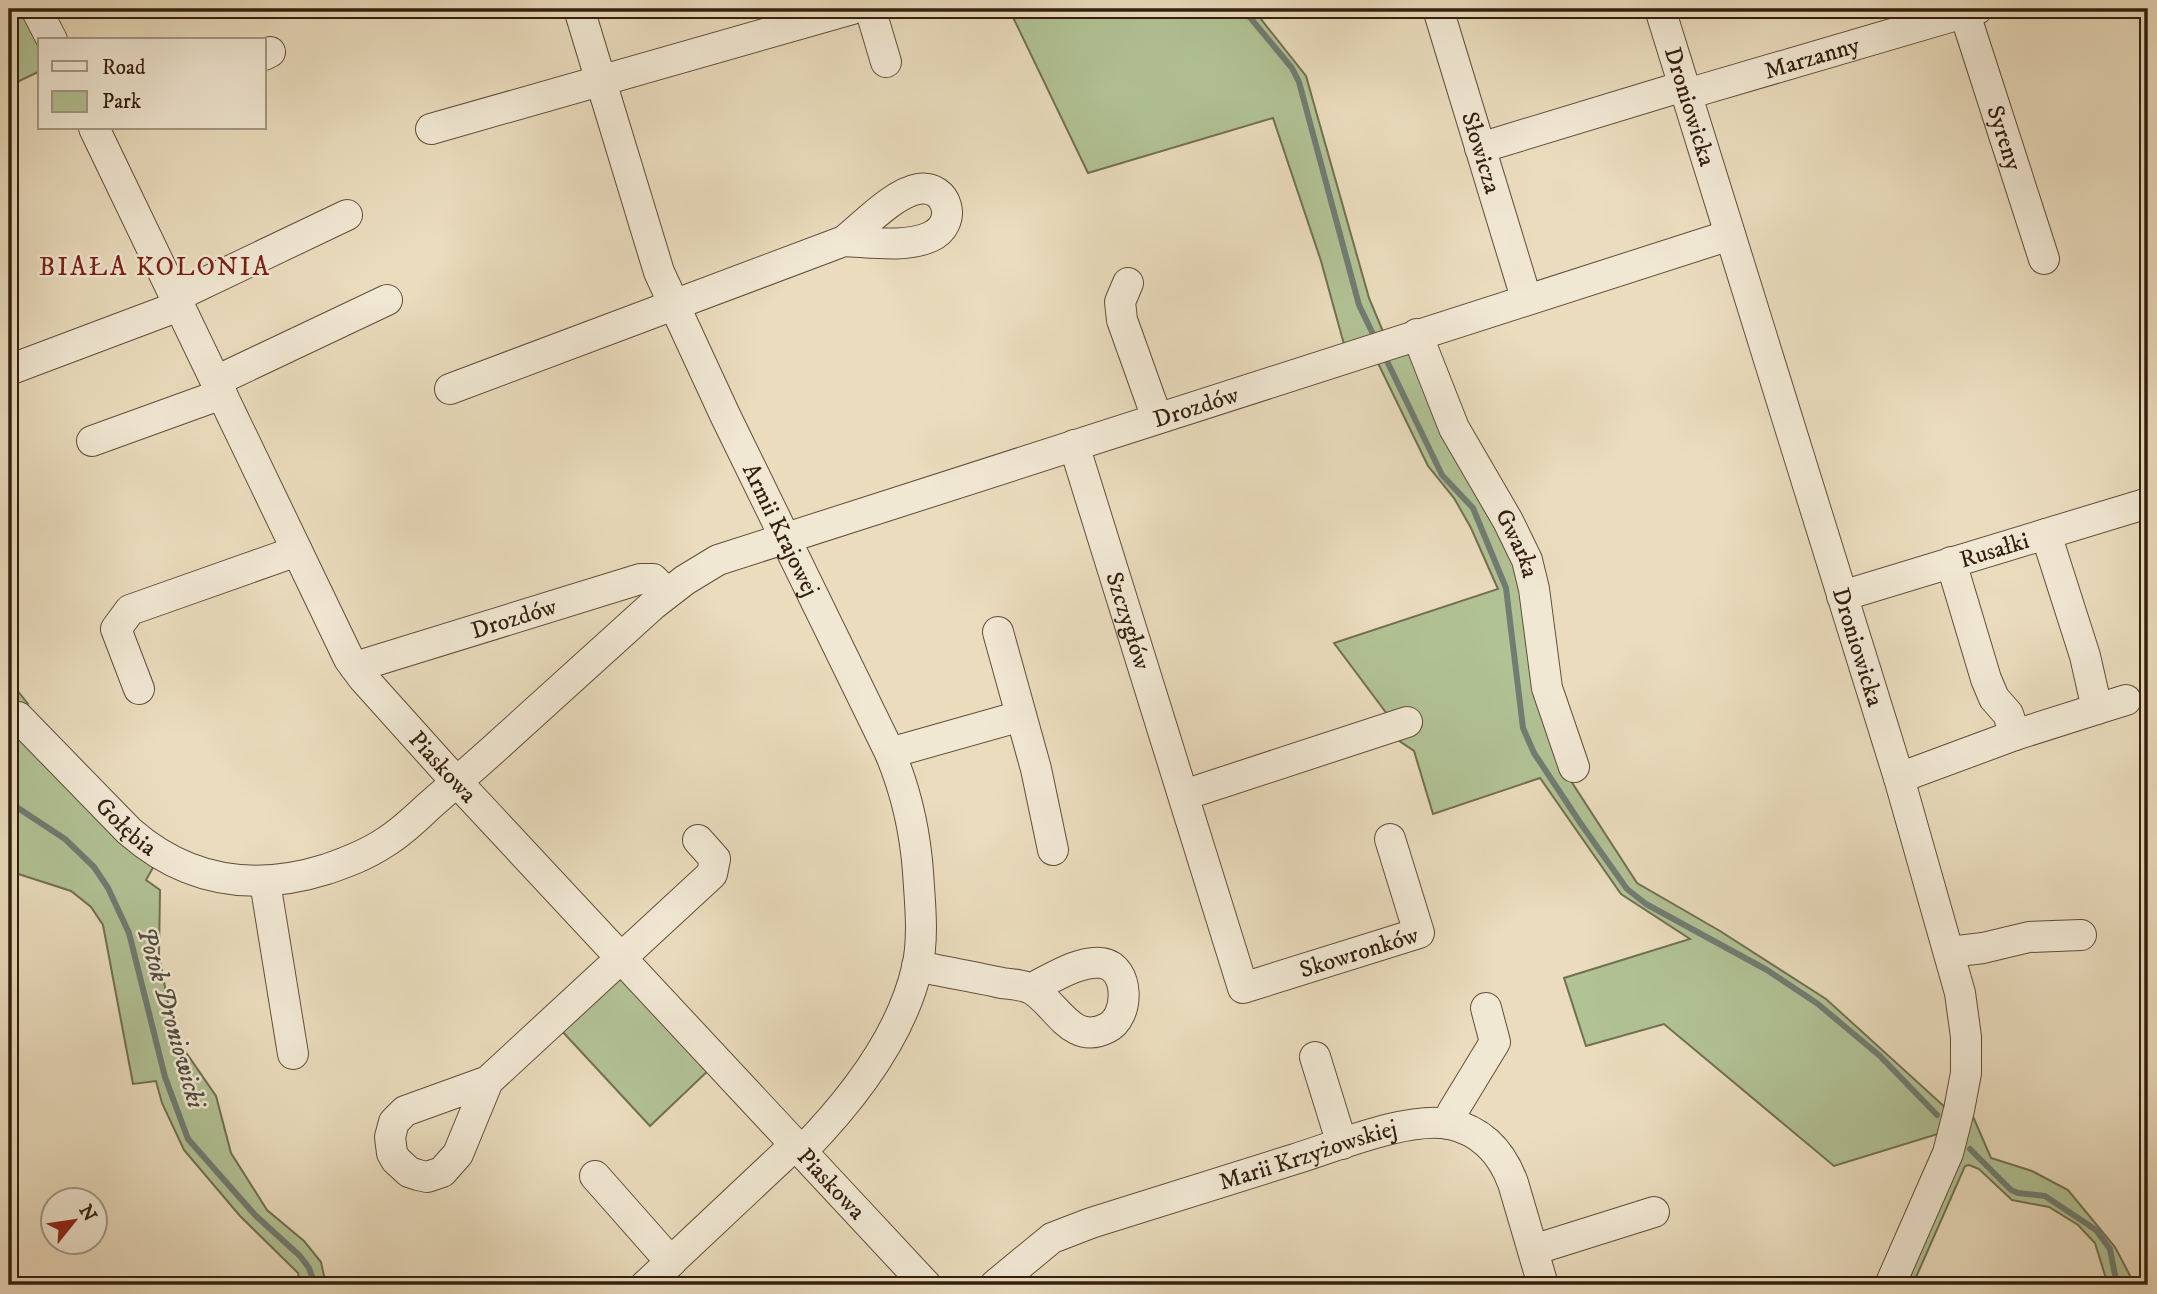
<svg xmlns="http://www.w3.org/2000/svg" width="2157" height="1294" font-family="'IM FELL DW Pica',serif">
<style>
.green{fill:#b1c295;stroke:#727051;stroke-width:2}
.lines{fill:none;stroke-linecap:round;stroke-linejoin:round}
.stream{stroke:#717c73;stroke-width:6}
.minor-casing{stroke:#624e39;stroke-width:32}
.minor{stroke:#f1e8d4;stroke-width:30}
.labels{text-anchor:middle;stroke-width:5;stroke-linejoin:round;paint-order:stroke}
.street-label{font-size:24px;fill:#341f0d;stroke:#f1e8d4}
.neighbourhood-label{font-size:26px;letter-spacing:2px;fill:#7a1f14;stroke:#f1e8d4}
.water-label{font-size:26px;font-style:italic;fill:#524e40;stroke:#f1e8d4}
</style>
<rect width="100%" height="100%" fill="#eadcbd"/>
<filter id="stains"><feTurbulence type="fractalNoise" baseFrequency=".00286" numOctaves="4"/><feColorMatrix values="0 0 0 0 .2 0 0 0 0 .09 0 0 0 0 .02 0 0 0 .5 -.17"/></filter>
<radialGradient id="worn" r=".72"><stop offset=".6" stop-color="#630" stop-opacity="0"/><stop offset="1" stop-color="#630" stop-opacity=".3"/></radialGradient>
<path class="green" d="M9,9H27L40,40V71L9,86Z
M1009,9H1253L1306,76L1369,298L1384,334L1345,348L1321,261L1273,118L1088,173Z
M1416,342L1525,584L1562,767L1637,883L1720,931L1826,999L1946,1108L1941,1133L1834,1166L1664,1024L1586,1046L1564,978L1690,939L1621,894L1540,778L1433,814L1414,751L1398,740L1390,718L1334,643L1498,589L1471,528L1454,498L1428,466L1375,357Z
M9,680L28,704L13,719L154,866L146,880L160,890L159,955L174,1035L216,1096L231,1153L267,1210L304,1241L321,1262L326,1285H300L298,1273L240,1216L184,1150L162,1103L156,1081L133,1084L103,925L91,907L71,891L9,871Z
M624,972L713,1066L650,1126L561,1030Z
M1971,1112L1991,1158L2032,1171L2068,1190L2115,1247L2135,1285H2108L2095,1243L2078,1225L2049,1207L2012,1200L1979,1169L1969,1165L1965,1166L1913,1284L1908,1281L1955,1171Z"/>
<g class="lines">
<path class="stream" d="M1243,9L1292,68L1299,82L1359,305L1373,334
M1386,359L1442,475L1473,508L1506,588L1523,728L1534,753L1581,824L1627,889L1646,904L1767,970L1818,1004L1880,1056L1937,1115
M9,802L65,839L94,867L108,888L129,933L165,1077L188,1139L255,1215L300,1256L309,1268L315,1285
M1970,1149L2011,1190L2018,1193L2045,1196L2096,1230L2110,1249L2117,1285"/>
<g class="minor-casing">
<g id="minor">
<path d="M36,9L52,40"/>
<path id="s1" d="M579,9L659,272L725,415L890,753C906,791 915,831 918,872C920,903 924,938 917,968C901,1038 851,1101 802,1151"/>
<path d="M868,9L872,15L886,62"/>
<path id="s2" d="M1438,9L1526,298"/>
<path id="s3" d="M1660,9L1899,778L1960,993L1966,1037V1073L1959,1110L1948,1153L1890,1285"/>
<path id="s4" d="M1965,14L2044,259"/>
<path d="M264,55L270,52"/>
<path id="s5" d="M1687,94L1977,9"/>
<path id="s6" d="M94,128L349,659L363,678L443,767L926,1285"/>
<path d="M431,129L852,9"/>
<path d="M1480,148L1684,86"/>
<path d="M1128,283L1120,302L1122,320L1157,418"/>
<path d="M175,297L347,215"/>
<path id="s7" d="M1417,334L1454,428L1508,521L1527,560L1534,589L1547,688L1574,767"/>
<path d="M9,370L179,306"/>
<path d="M216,381L387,300"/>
<path d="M450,389L844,241C863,226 894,193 918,189C948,184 959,224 930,237C905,248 870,242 844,241"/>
<path d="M92,441L222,394"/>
<path id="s8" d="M1074,445L1243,988L1419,933L1390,839"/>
<path d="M1951,562L1986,679L1994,698L2008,714L2015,735"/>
<path id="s9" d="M1842,596L2148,503"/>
<path d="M998,632L1036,769L1053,850"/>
<path id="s10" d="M355,667L640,579H653L667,593"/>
<path d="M139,689L116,629L130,610L297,551"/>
<path d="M2097,709L2126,700"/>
<path id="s11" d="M18,717L129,831C187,882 254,892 327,869C347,862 366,855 384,843C401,833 415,819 429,806C454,784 480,762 505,739C554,694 604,649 654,604L685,580L718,560L1730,235"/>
<path d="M890,753L1021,716"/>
<path d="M1899,778L2015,735L2097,709L2085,656L2046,534"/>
<path d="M1184,795L1407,722"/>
<path d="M265,882L293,1054"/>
<path d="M1950,952L1983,948L2029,937L2081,935"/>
<path d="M917,966C945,972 974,977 1002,983C1011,984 1025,985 1033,990C1058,1006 1072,1046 1107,1028C1130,1017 1130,967 1102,963C1079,960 1051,979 1032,988"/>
<path d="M1315,1057L1342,1144"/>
<path d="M488,1081L405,1111L394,1122L390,1137L392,1153L396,1160L409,1172L418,1175L427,1177L442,1172L458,1154L488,1081L712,874L715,859L698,840"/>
<path d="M1448,1124L1453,1111L1495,1042L1486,1008"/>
<path d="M595,1176L671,1262"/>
<path d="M1533,1250L1654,1212"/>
<path d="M646,1285L796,1144"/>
<path id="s12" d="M995,1285L1052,1238L1091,1223C1159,1201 1227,1180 1295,1159C1337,1146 1408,1116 1450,1124C1482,1131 1502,1153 1513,1183L1543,1285"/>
</g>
</g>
<use href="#minor" class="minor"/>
</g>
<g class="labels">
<g class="street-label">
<text dy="8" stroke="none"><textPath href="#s5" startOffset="130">Marzanny</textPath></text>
<text dy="8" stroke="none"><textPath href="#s3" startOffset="102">Droniowicka</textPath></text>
<text dy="8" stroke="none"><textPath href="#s4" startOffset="130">Syreny</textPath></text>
<text dy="8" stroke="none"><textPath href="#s2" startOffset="150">Słowicza</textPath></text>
<text dy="8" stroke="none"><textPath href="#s11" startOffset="1374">Drozdów</textPath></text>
<text dy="8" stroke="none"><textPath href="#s1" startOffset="560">Armii Krajowej</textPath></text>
<text dy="8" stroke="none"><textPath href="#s7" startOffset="233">Gwarka</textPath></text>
<text dy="8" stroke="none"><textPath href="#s9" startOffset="159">Rusałki</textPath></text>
<text dy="8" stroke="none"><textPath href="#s10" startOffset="166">Drozdów</textPath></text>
<text dy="8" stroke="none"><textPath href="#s8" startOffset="184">Szczygłów</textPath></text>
<text dy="8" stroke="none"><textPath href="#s3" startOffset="668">Droniowicka</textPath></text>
<text dy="8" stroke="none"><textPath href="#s6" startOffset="732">Piaskowa</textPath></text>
<text dy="8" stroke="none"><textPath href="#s11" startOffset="154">Gołębia</textPath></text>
<text dy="8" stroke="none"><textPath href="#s8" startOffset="690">Skowronków</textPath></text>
<text dy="8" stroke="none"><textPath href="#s12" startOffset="343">Marii Krzyżowskiej</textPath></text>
<text dy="8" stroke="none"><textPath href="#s6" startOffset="1302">Piaskowa</textPath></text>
</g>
<g class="neighbourhood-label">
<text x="155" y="275">BIAŁA KOLONIA</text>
</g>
<g class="water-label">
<text transform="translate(172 1017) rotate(74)" y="9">Potok Droniowicki</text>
</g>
</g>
<rect width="2157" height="1294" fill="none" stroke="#eadcbd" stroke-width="35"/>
<rect x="10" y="10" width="2136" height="1273" fill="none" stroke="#341f0d" stroke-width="3.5"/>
<rect x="18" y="18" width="2122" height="1259" fill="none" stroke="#341f0d" stroke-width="2"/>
<rect x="38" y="38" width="228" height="91" fill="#f1e8d4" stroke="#a59884" stroke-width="2"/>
<rect x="52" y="61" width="35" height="10" fill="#f1e8d4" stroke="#a59884" stroke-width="2"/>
<text x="102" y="74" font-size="21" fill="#341f0d">Road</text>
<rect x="52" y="91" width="35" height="21" fill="#b1c295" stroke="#a59884" stroke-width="2"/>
<text x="102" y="108" font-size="21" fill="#341f0d">Park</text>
<g transform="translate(74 1221) rotate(60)"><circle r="33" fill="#f1e8d4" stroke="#a59884" stroke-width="2"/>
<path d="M0-5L12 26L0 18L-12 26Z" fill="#8f2418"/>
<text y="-10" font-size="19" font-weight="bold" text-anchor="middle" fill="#341f0d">N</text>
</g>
<rect width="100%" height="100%" filter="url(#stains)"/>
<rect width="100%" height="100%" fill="url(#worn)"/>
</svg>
